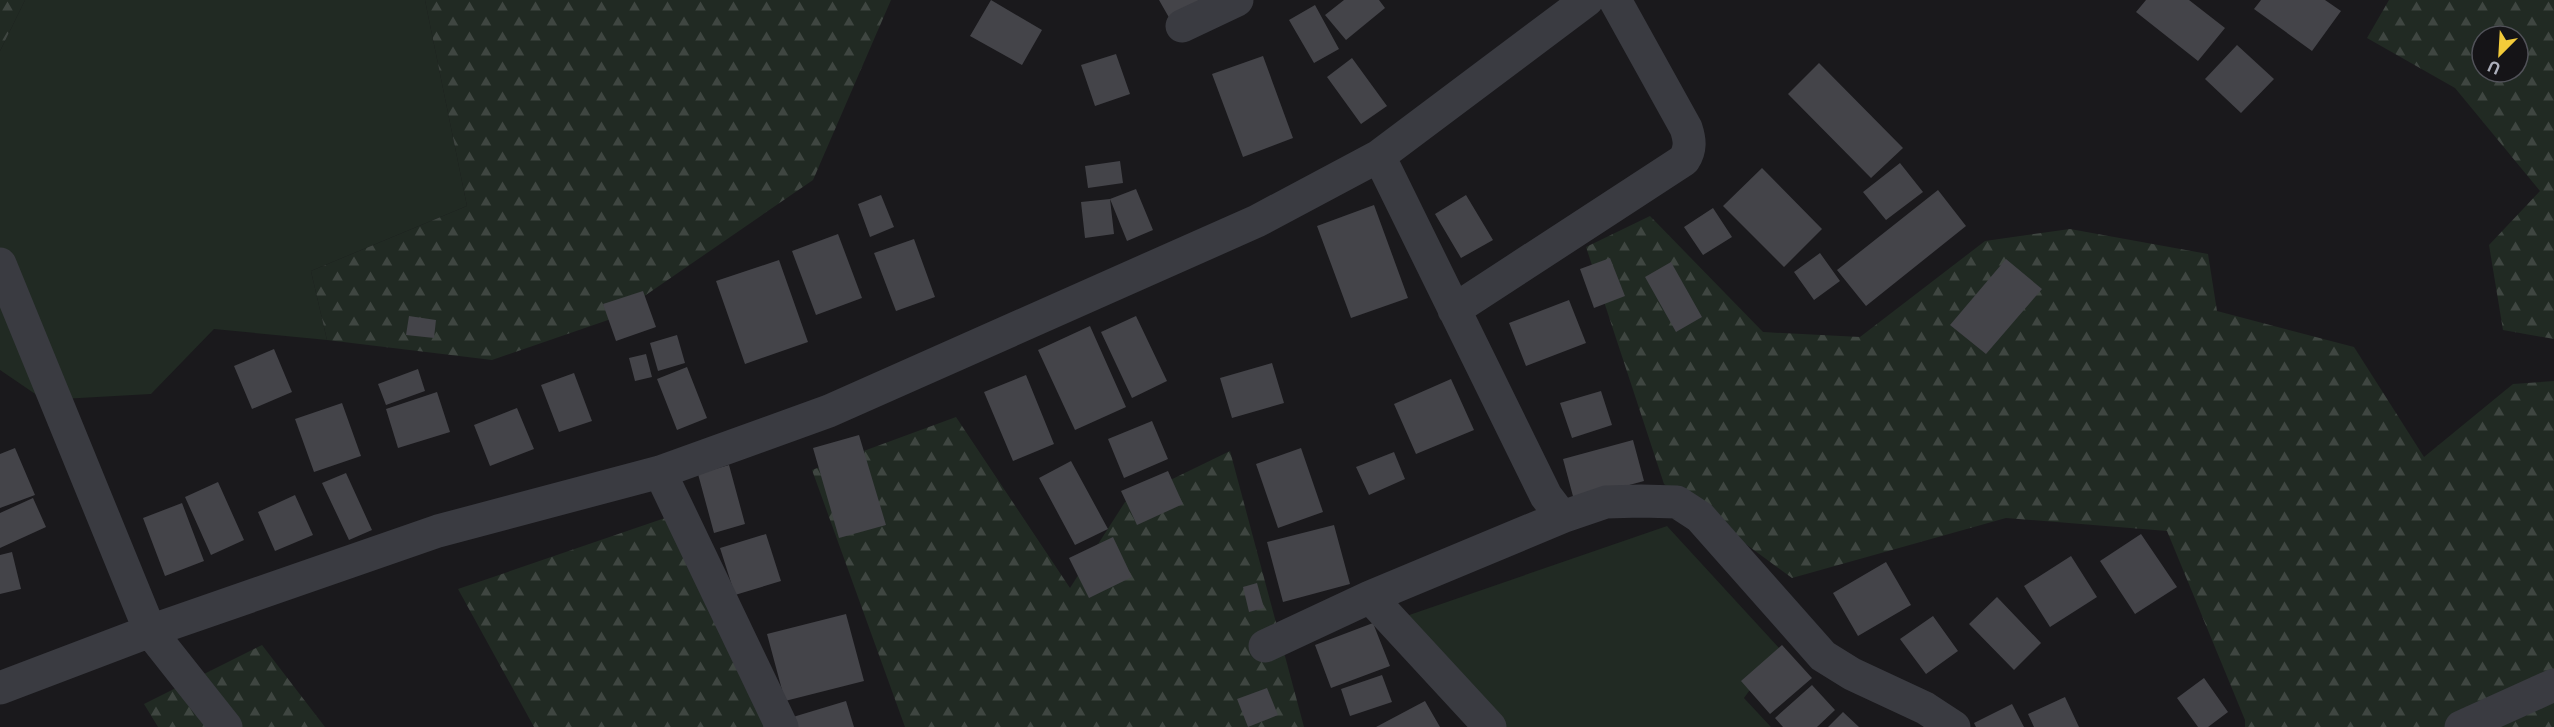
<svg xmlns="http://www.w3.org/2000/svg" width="2554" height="727" font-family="Inter,sans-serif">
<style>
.green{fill:#212a23}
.forest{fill:url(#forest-firs);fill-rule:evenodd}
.building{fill:#444449}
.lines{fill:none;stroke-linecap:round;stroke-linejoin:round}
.street{stroke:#3a3b41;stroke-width:33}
</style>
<defs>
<pattern id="forest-firs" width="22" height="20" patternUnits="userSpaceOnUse" patternTransform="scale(1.5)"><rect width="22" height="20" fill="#212a23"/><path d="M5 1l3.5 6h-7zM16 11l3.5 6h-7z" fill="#3f4641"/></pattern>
</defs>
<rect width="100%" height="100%" fill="#1a191c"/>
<path class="green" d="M25,0H425L467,206L311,271L327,340L214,329L151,394L44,400L0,370V51Z
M1667,526L1780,649L1744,698L1771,727H1485L1386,623Z"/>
<path class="forest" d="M0,0H25L0,51Z
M425,0H891L813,180L611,319L492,360L327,340L311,271L467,206Z
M2389,0H2554V339L2503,330L2489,245L2540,191L2455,88L2367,38ZM2482,36H2518V72H2482Z
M1650,216L1763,332L1860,337L1985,241L2070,229L2208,254L2217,311L2354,347L2424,457L2513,384L2554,381V727H2245V720L2167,531L2006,518L1792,578L1664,484L1586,247Z
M956,417L1070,588L1125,502L1230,451L1304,727H905L812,470Z
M665,518L770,727H534L458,589Z
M262,645L325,727H158L144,704Z"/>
<path class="building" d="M991,0L1042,30L1022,65L970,36Z
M1159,0H1207L1171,21Z
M1344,0H1379L1385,8L1346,40L1325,15Z
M2146,0H2189L2225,28L2198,61L2136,12Z
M2261,0H2325L2341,11L2312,51L2254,9Z
M1315,5L1339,49L1314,63L1289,20Z
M2237,45L2274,79L2241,113L2205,79Z
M1116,54L1130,94L1095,106L1081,65Z
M1263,56L1293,138L1243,157L1212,74Z
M1352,58L1387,106L1361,124L1327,77Z
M1819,63L1903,148L1871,178L1788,94Z
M1120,161L1123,183L1088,188L1085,166Z
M1900,163L1923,192L1886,220L1863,192Z
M1762,168L1822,229L1784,267L1723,206Z
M1136,189L1153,230L1127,241L1110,199Z
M1938,190L1966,226L1866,306L1837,270Z
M881,195L894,227L870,237L858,204Z
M1466,195L1493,240L1461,258L1435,214Z
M1110,199L1114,234L1085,238L1081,202Z
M1374,205L1408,298L1351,318L1317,226Z
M1713,208L1732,237L1703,255L1684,227Z
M838,234L862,298L816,315L792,251Z
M914,239L935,297L896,311L874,253Z
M1820,253L1840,281L1814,300L1794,272Z
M1610,258L1625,296L1594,308L1580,269Z
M2006,259L2042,289L1986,354L1950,325Z
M779,260L808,342L745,364L716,281Z
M1671,262L1702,317L1676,332L1645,277Z
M643,291L656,327L616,341L603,304Z
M1569,300L1586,343L1526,366L1509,323Z
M409,316L436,320L434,338L406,335Z
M1136,316L1167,381L1132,398L1101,332Z
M1090,326L1126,407L1075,430L1038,350Z
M677,335L685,363L658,371L650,343Z
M274,349L292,392L252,409L234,366Z
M646,354L652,377L635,381L629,358Z
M1272,363L1284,403L1232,418L1220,378Z
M687,367L707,418L677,430L657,379Z
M418,369L425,391L386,405L378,384Z
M574,373L592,421L559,432L541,385Z
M1026,375L1054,444L1013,461L984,392Z
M1451,379L1474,430L1416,454L1394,404Z
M1601,391L1612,425L1572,438L1560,403Z
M437,392L450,432L398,448L386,409Z
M342,403L361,456L314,472L295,419Z
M517,408L534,449L490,466L474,425Z
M1152,421L1168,459L1124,478L1108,439Z
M859,435L886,525L839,538L813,448Z
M1633,440L1644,481L1574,500L1563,459Z
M15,448L35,495L0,508V454Z
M1301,448L1323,512L1278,528L1256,464Z
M1394,452L1405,479L1369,495L1356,467Z
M1071,461L1108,529L1075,545L1039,478Z
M729,465L745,524L714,533L698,474Z
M1168,471L1183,504L1137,525L1121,491Z
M346,473L372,530L349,540L322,483Z
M218,482L244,540L211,555L185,497Z
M295,495L313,535L275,551L258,512Z
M33,498L46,527L0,548V513Z
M182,503L204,561L165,576L143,518Z
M1334,525L1350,584L1283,602L1267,542Z
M766,534L781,581L735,595L720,548Z
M2141,534L2177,587L2135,614L2100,561Z
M1113,537L1132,577L1089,598L1069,558Z
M12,552L21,589L0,594V555Z
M2071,556L2097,597L2050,627L2024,586Z
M1886,562L1911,605L1858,636L1833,593Z
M1257,583L1264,608L1249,612L1243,587Z
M1997,597L2041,643L2014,670L1969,624Z
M846,614L864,681L785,701L767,634Z
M1933,616L1958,651L1926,674L1900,639Z
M1373,623L1390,666L1331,688L1315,645Z
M1782,645L1812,678L1770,714L1741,681Z
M1382,675L1392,702L1350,716L1341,689Z
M2204,678L2228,712L2208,727H2198L2177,698Z
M1812,685L1835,710L1817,727H1783L1775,718Z
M1267,688L1278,715L1248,727L1237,699Z
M2065,697L2079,727H2034L2028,714Z
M846,701L854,727H796L793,717Z
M1425,701L1440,727H1376Z
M2012,704L2024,727H1976L1974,723Z
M1843,712L1859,727H1828Z"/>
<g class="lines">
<path class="street" d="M1182,26L1237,0
M1379,156L1546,496L1562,517L1606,502L1641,501L1677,502L1700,517L1823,656L1852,674L1925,708L1954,727
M0,264L150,631L226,727
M1454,310L1684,160C1691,149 1690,140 1686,128L1615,0
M660,472L782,727
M1370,597L1490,727
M1265,646L1370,597L1562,517
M0,688L150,631L438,531L660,472L829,411L1257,221L1379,156L1587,0
M2461,727L2554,685"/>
</g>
<g transform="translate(2500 54) rotate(204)"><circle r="28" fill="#151417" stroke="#515259" stroke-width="1.5"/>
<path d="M0-4.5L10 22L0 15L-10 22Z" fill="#f3cb3a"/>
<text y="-9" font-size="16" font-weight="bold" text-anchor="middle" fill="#acafbb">U</text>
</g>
</svg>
